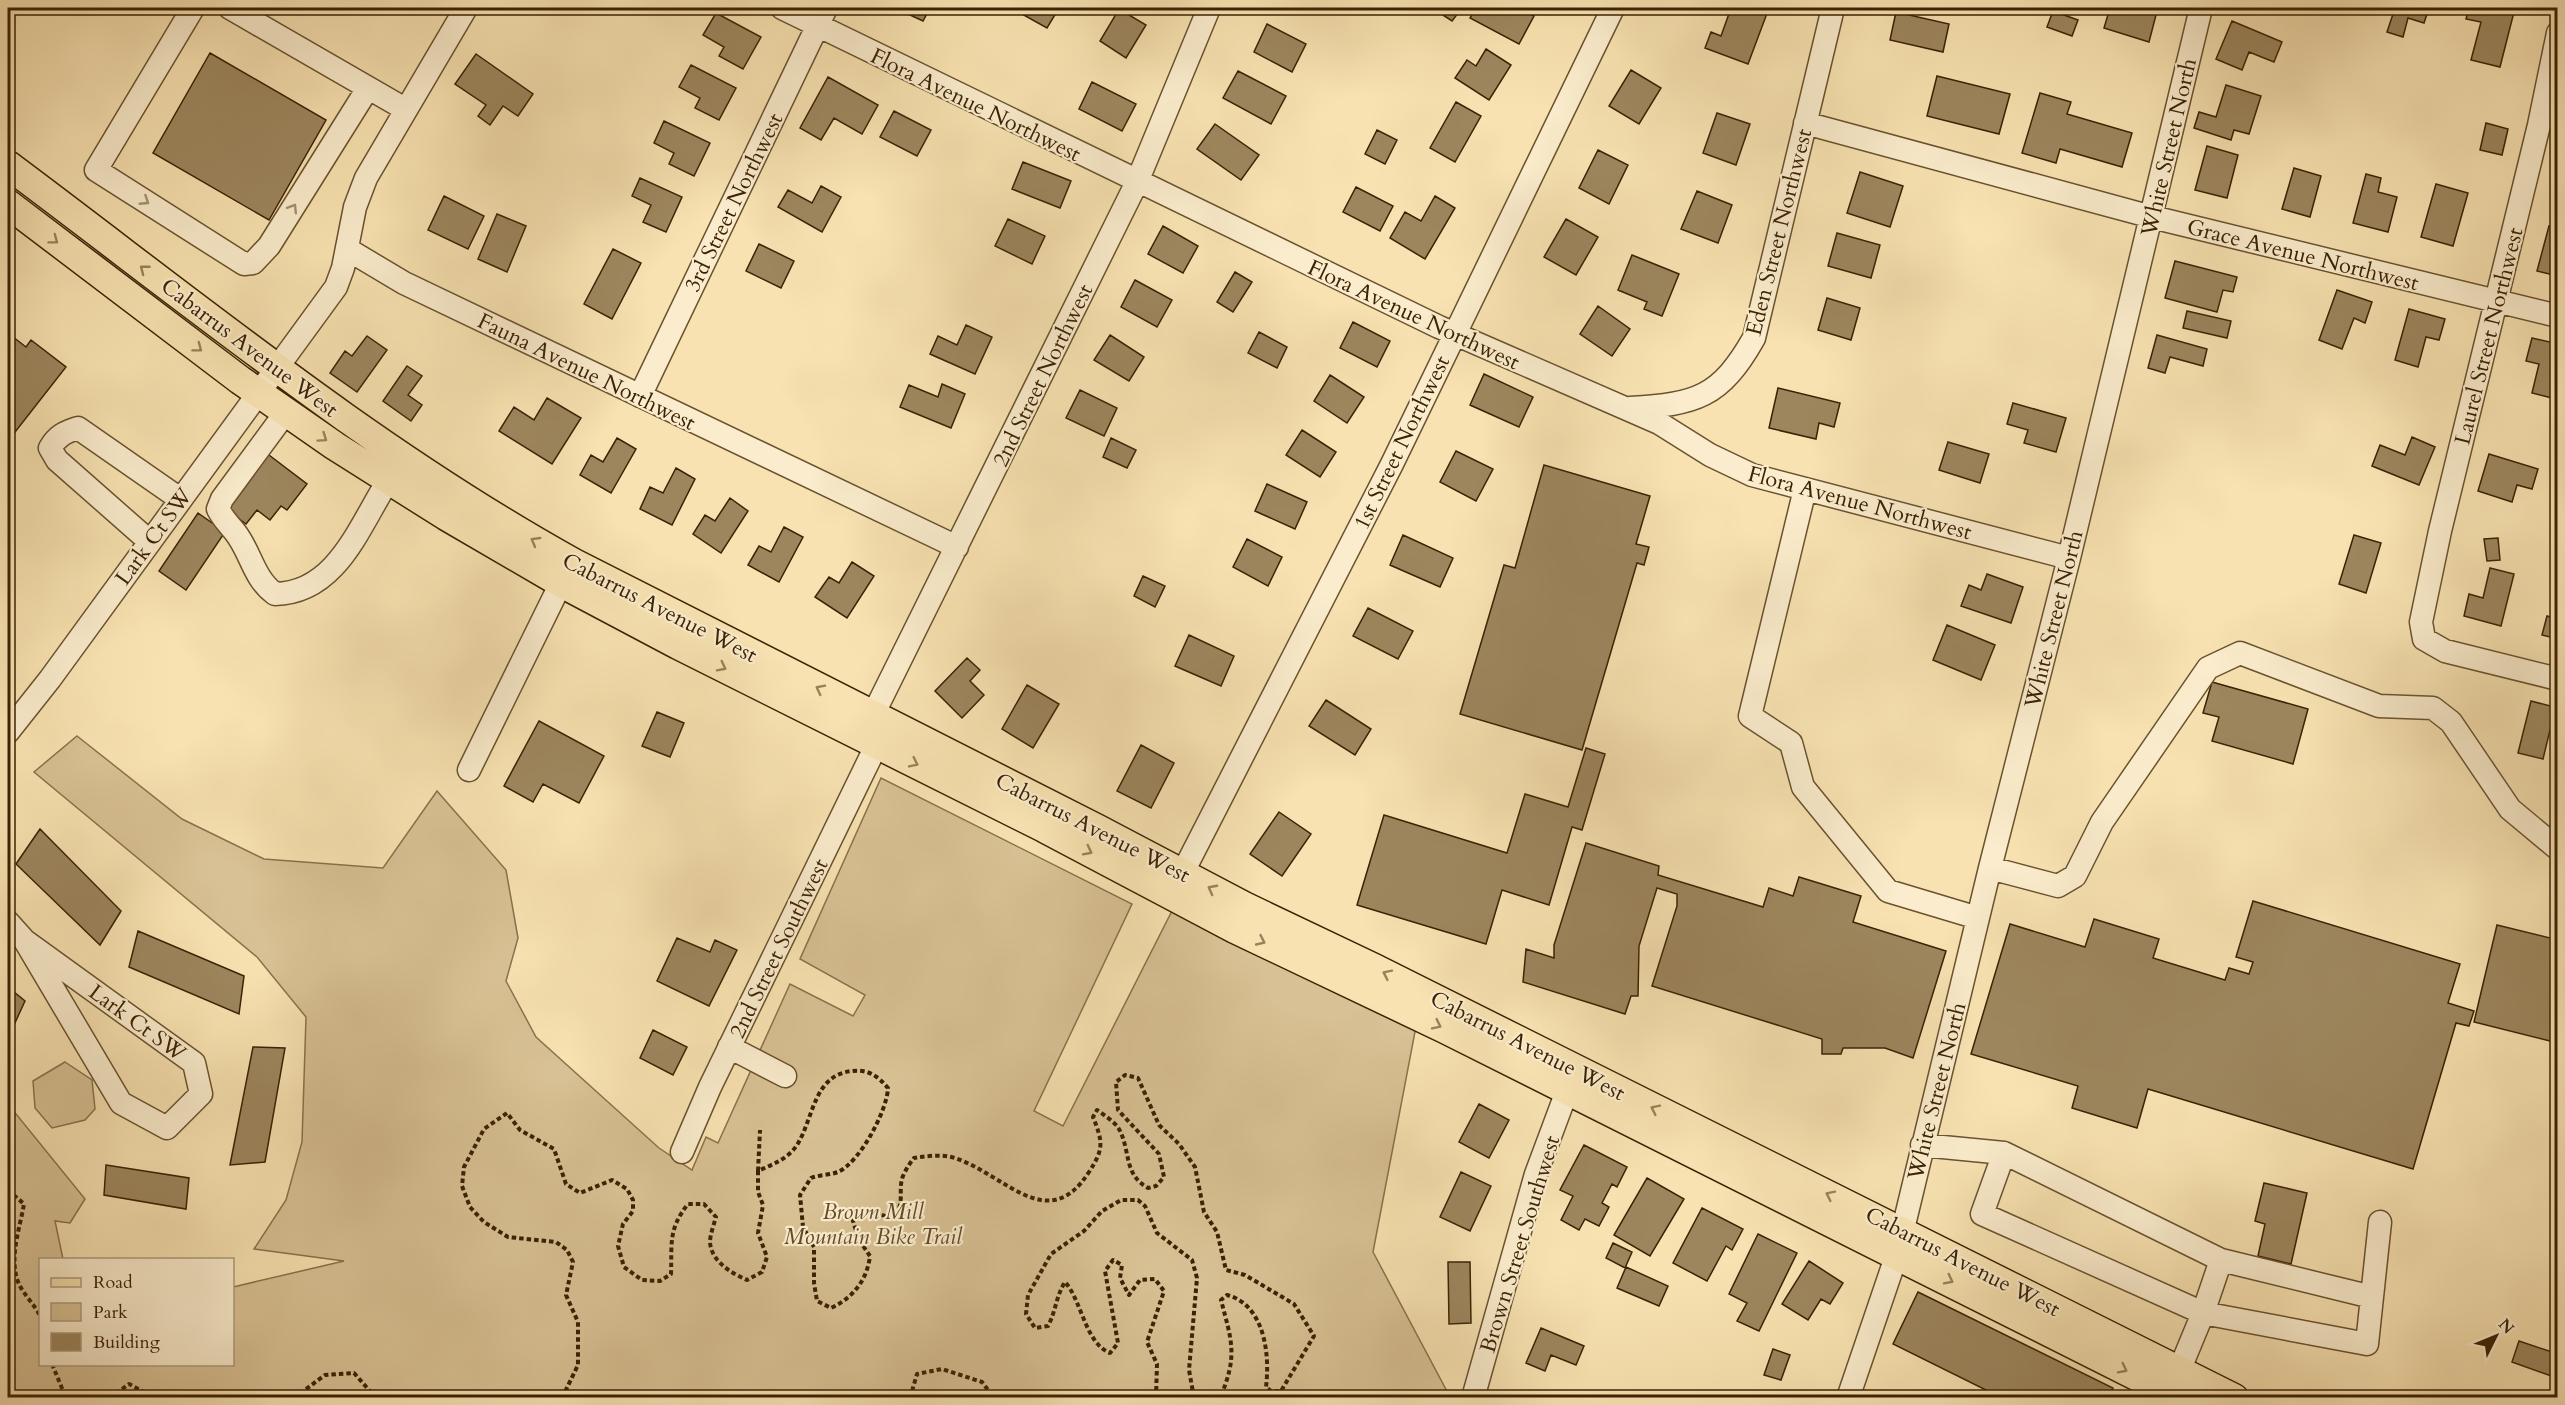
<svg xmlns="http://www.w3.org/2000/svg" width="2565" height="1405" font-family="Cardo,serif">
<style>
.green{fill:#d8c194;stroke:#89724c;stroke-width:1.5}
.building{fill:#9d865e;stroke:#3a2204;stroke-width:1.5}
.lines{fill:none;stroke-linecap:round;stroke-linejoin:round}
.minor-casing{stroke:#6a522f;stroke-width:25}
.major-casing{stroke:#3a2204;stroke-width:31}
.path{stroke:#3a2204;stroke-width:4;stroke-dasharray:4.5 3;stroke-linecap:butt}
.minor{stroke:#faeccc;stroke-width:22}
.major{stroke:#f8e2b1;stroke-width:28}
.oneway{stroke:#a49172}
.oneway2{stroke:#99825a}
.labels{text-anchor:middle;stroke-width:4.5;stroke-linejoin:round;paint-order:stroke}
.street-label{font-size:22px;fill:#3a2204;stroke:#faeccc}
.park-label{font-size:22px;font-style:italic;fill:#624a28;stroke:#faeccc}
</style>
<rect width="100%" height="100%" fill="#f8e2b1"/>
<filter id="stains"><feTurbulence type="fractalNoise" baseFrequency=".00333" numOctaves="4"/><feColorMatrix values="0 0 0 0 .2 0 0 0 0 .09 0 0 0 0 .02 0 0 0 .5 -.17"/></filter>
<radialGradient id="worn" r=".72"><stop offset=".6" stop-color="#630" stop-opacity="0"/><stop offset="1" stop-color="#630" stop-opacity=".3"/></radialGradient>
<path class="green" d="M77,736L182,819L264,859L383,868L437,791L506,870L518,938L506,981L536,1037L659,1148L692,1170L706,1137L718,1143L790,984L853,1016L865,995L800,959L881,778L1132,904L1034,1111L1063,1126L1178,899L1418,1016L1373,1252L1450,1397H8V1104L85,1199L70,1223L55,1221L63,1259L40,1260V1364H232L233,1287L344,1261L254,1249L286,1200L302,1142L306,1017L257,957L34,772Z
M65,1062L92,1080L95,1109L85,1120L52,1128L35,1108L33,1081Z"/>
<path class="building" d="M895,8H930L923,21Z
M1023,8H1059L1047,28L1020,13Z
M1432,8H1462L1452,21Z
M1476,8H1518L1534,16L1519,44L1470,18Z
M1731,8H1769L1748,64L1705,48L1711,32L1721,36Z
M2110,8L2125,12L2126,8H2146L2157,11L2149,42L2104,28Z
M2395,8H2429L2424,23L2408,18L2403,37L2387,32Z
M2469,8H2515L2500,67L2471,60L2481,22L2466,19Z
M1119,9L1146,25L1126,58L1100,41Z
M2053,11L2078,20L2072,36L2047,27Z
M1896,12L1949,24L1943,52L1890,40Z
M716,13L761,37L743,69L719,56L724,47L703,35Z
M2232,21L2282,42L2274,62L2249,52L2242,70L2216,59Z
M1267,24L1306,44L1292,72L1254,52Z
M1486,49L1511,65L1489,100L1455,78L1467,60L1476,66Z
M210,53L326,120L269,220L153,153Z
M476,54L533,94L518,116L503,106L490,125L478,116L486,105L455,84Z
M691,65L736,88L719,120L695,108L700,98L679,87Z
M1631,70L1661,88L1639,124L1609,106Z
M1238,71L1286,96L1271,124L1223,98Z
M1937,76L2010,94L1999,134L1927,116Z
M828,77L878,105L862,134L834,118L821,140L800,128Z
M1092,82L1136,104L1122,131L1079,109Z
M2226,85L2261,96L2249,134L2234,130L2231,140L2194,128L2199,112L2216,117Z
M2040,93L2071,102L2067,114L2132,133L2122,167L2060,149L2056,163L2022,153Z
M1456,102L1481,116L1455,162L1430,148Z
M894,111L931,130L917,156L880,137Z
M1717,113L1750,124L1736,165L1703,153Z
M664,121L710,143L694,176L669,164L674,153L654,143Z
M2486,123L2508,129L2502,155L2480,150Z
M1215,124L1259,155L1241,180L1197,149Z
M1377,130L1397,140L1385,164L1365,154Z
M2207,146L2238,155L2227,198L2195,190Z
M1598,150L1628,165L1609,204L1579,188Z
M1023,162L1071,181L1060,208L1012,189Z
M2294,168L2321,176L2310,217L2282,209Z
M1860,172L1903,186L1890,227L1847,213Z
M2366,174L2381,178L2378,192L2397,197L2388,232L2353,223Z
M640,178L682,197L666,232L643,222L651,205L632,196Z
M2436,184L2468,193L2453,246L2421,237Z
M821,186L841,197L822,232L778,207L788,190L812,203Z
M1356,187L1393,206L1380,231L1343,212Z
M1697,191L1732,205L1718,243L1681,229Z
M444,196L484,216L468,249L428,230Z
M1435,196L1455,208L1425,259L1390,238L1405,212L1421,221Z
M497,214L526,226L507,272L478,259Z
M1008,219L1045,236L1032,264L995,246Z
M1566,219L1598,237L1576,275L1544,257Z
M1163,226L1198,246L1183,273L1148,254Z
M2549,226L2558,228V276L2537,271Z
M1837,233L1880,245L1871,278L1828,266Z
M759,244L794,261L781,288L746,271Z
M613,249L641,263L612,319L584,304Z
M1632,255L1679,274L1662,316L1644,309L1647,302L1618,290Z
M2175,261L2237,277L2233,292L2223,290L2217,312L2165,298Z
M1235,272L1252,282L1233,312L1217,302Z
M1135,280L1172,300L1157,327L1121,307Z
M2337,290L2372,302L2365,323L2354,318L2342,349L2319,340Z
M1827,298L1860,308L1851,340L1818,330Z
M1598,306L1630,329L1612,356L1580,334Z
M2409,309L2445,319L2439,340L2426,337L2418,367L2395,360Z
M2187,311L2231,321L2227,338L2183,328Z
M1353,322L1390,341L1377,367L1340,348Z
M966,325L992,337L975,374L930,354L938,336L957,345Z
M1259,332L1287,347L1277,368L1248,353Z
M8,333L26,347L31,340L66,367L8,441Z
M1110,335L1144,357L1129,381L1094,360Z
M2157,335L2207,349L2203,366L2170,357L2165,373L2148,368Z
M367,336L387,350L357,392L330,373L345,351L352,356Z
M2532,338L2558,344L2556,399L2532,393L2539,364L2526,361Z
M407,366L422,376L408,395L422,405L411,421L383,401Z
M1484,374L1533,397L1519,427L1470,405Z
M1330,375L1364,397L1347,423L1314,401Z
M942,384L965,394L951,428L900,407L909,385L938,397Z
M1778,388L1840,403L1834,427L1819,423L1816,439L1769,428Z
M1080,390L1117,408L1104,436L1066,418Z
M547,398L581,418L552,464L499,431L514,407L534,420Z
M2013,403L2066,418L2056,452L2024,443L2028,430L2007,424Z
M1302,430L1336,452L1320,477L1286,455Z
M2412,437L2435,447L2419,485L2372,466L2380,445L2405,455Z
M617,438L636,449L611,493L580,475L591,455L603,462Z
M1111,438L1136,450L1127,468L1103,457Z
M1948,442L1989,454L1980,483L1939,470Z
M1456,451L1493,469L1476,501L1440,482Z
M265,452L307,484L287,510L281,506L270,520L257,510L246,524L223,507Z
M2489,454L2538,469L2532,489L2517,485L2512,502L2478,491Z
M1544,465L1650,496L1636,544L1649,547L1644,565L1637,563L1582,750L1460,714L1504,565L1515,568Z
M676,468L695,479L672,525L640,509L650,487L663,493Z
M1267,484L1307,502L1295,529L1255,511Z
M730,498L748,511L721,553L693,534L705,515L715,521Z
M198,513L225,532L186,590L159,571Z
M784,527L803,537L779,582L748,565L759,546L771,552Z
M1403,535L1453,558L1440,587L1390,565Z
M2354,535L2381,543L2366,593L2339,584Z
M2498,538L2500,560L2487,561L2484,539Z
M1247,539L1282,557L1268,586L1233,567Z
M852,562L874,576L847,618L815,597L829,577L839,583Z
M2490,568L2514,574L2501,626L2464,616L2469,594L2483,598Z
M1987,574L2023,587L2011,623L1961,606L1969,585L1981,590Z
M1143,576L1165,586L1155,607L1134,596Z
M2558,606V639L2542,635L2547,616L2554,618Z
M1368,608L1413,631L1398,659L1353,636Z
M1947,625L1995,645L1981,680L1933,660Z
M1189,635L1234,656L1221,686L1175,666Z
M967,658L980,670L970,681L984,695L962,718L935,691Z
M2212,682L2308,709L2293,764L2212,741L2219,717L2203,713Z
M1027,685L1059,704L1033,748L1002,729Z
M1326,700L1371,729L1355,755L1309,726Z
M2531,701L2558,708V732L2550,730L2543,759L2518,753Z
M657,712L684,723L670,757L642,746Z
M539,721L604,756L579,803L543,784L533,802L504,786Z
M1141,745L1174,763L1151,808L1117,791Z
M1586,748L1605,754L1582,830L1572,827L1549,905L1502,890L1486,944L1357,905L1384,815L1507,853L1525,794L1568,807Z
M1279,812L1311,834L1282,876L1250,854Z
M40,829L121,911L100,945L16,864Z
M1586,843L1659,866L1658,875L1763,907L1769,888L1793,896L1799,877L1861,896L1853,922L1946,951L1913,1058L1885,1048H1843L1841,1054H1822V1039L1652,986L1677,906V894L1657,888L1639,946L1638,996H1631L1625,1014L1523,982L1526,949L1554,958V945Z
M2253,901L2460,964L2448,1003L2474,1011L2469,1026L2456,1023L2413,1169L2148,1089L2137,1128L2072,1108L2078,1086L1971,1054L2010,924L2085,947L2094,919L2159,939L2153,958L2225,980L2229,968L2249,974L2253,962L2236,957Z
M2497,925L2558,940V1043L2474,1022Z
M138,931L244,976L239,1014L129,967Z
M677,938L710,952L715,940L737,950L709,1006L657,981Z
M8,987L25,1001L14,1025L8,1020Z
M653,1030L687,1047L673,1075L640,1058Z
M253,1047L285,1048L265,1162L230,1165Z
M1479,1104L1509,1120L1489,1158L1459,1142Z
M1584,1145L1627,1167L1617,1187L1612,1184L1602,1203L1609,1207L1599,1226L1585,1219L1579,1230L1561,1220L1573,1196L1560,1190Z
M106,1165L189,1178L186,1209L104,1195Z
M1461,1172L1491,1186L1470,1231L1440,1217Z
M1647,1178L1684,1199L1650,1256L1614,1235Z
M2264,1183L2307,1193L2291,1264L2258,1256L2265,1224L2255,1221Z
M1702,1208L1743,1229L1732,1250L1726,1246L1707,1281L1673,1263Z
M1758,1234L1797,1253L1759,1331L1737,1321L1747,1303L1729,1294Z
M1613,1243L1632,1252L1625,1268L1606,1258Z
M1809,1261L1843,1283L1830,1304L1821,1299L1808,1320L1782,1304Z
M1448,1262H1470L1471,1323L1449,1324Z
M1626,1267L1668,1286L1659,1306L1617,1288Z
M1918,1292L2113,1388L2108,1398H2002L1893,1344Z
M1541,1328L1584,1346L1576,1365L1551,1355L1545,1371L1526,1363Z
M2519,1341L2558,1354L2554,1377L2512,1362Z
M1773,1349L1790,1355L1781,1380L1764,1375Z"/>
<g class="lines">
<g class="minor-casing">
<path id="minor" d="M193,8L96,170L244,264L253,263L269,246L368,88
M230,8L405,109
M782,8L1439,327L1659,423L1710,455L1752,475L2069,558
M2558,33L2539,125L2440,531L2421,622L2424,639L2445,651L2558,679
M1805,123L2152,217L2558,316
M347,249L404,283L957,547
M640,396L826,8
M1630,408C1696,404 1720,398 1754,338L1833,8
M286,412L222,499L218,509C223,519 228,523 235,532C251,552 253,578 275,594C337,593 359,526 388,481
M1805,489L1750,716L1791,743L1803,787L1888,891L1978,918
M149,541L57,460L50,448C57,436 65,432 78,428L180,499
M866,729L1137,182L1209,8
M8,732L50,679L336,287L343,268L355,207L366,178L466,8
M469,770L561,583L567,576H573
M1990,868L2058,886L2075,876L2102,822L2208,668L2240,653L2379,706L2433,708L2451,722L2510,809L2558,849
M1182,874L1392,464L1613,8
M8,922L25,941L194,1063L201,1094L167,1128L121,1103L25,941
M729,1047L785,1076
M1922,1145L2004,1153L2221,1260L2203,1313L2179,1371
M682,1152L710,1087L877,744
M2004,1153L1982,1214L2203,1313L2367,1344L2380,1222
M2221,1260L2372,1297
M1473,1398L1536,1174L1567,1091
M1848,1398L1897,1254L1990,868L2069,558L2201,8"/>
</g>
<g class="major-casing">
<path id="major" d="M8,165C193,303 372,451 574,563L1098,829L1244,906L1374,968L2234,1398
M8,204L240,380L335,446L446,516L561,583L678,645L1044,828L1235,929L1445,1029L2180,1398"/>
</g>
<path class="path" d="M758,1171L760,1130
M8,1190L24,1204C20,1228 8,1260 19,1284C24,1295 35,1305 40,1316
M52,1364L66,1398
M110,1398L129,1384L142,1391V1398
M294,1398L325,1375L354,1373L376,1398
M562,1398L578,1365V1322L566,1295L573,1262L567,1250L556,1242L508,1237L484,1222L470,1207L462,1186L464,1167L484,1129L507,1113L520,1130L554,1149L566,1184L580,1193L612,1180L627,1189L633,1200V1211L623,1224L618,1246L624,1267L642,1280L660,1281L671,1274C672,1244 668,1229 688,1204H704L716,1217C714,1224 710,1235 710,1242C711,1261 731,1273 747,1280L762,1272L767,1257L758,1233L763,1205L758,1192V1171C773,1164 788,1159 797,1145C814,1118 813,1075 852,1071C868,1069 878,1076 888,1088C887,1111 860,1162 838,1172C830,1175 819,1175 811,1178L800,1195L803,1227L814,1247V1283L817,1301L831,1308C853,1298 867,1280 870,1256L859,1240L853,1221L857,1213L865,1209L891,1218C907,1206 897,1191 903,1176C906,1169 910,1163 914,1158C927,1156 942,1154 955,1158C1006,1175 1048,1236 1089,1172C1104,1149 1103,1142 1093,1117L1097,1110C1104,1115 1115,1122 1119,1129C1131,1151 1123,1174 1148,1188L1156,1186L1164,1177L1159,1154L1118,1110L1116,1082L1125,1075L1138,1078L1159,1125L1179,1144L1195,1167L1204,1212L1217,1232L1226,1270L1245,1275L1294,1304L1314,1336L1281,1391H1271L1266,1387C1270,1355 1265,1305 1227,1295L1221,1300C1232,1342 1238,1356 1220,1398
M910,1398L917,1374L942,1369L982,1382L994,1398
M1156,1398L1157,1364L1147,1342L1164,1291L1155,1279L1140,1280L1129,1295L1120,1278L1122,1265L1113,1260L1105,1271L1118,1343L1110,1353C1085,1343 1082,1301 1065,1282C1056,1296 1056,1311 1048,1326L1035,1328L1026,1314L1028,1295L1051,1254L1084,1231L1102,1211L1121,1200H1138L1145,1206L1157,1233L1192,1260L1197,1278L1189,1370L1194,1398"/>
<use href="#minor" class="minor"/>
<use href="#major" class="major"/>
</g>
<defs><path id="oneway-chevron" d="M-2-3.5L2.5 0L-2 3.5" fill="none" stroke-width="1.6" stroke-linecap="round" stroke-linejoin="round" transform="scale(1.5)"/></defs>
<g class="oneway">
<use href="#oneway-chevron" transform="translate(145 201) rotate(33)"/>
<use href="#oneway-chevron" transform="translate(293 208) rotate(-58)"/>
</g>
<g class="oneway2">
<use href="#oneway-chevron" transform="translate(54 240) rotate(37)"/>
<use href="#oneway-chevron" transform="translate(144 269) rotate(-142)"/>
<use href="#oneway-chevron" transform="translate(198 348) rotate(37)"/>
<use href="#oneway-chevron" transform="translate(323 438) rotate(35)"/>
<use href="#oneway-chevron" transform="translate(535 541) rotate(-150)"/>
<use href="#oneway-chevron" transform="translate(722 667) rotate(27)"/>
<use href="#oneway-chevron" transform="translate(820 689) rotate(-153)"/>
<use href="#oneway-chevron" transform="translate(914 763) rotate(26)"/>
<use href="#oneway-chevron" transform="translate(1088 851) rotate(27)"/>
<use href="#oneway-chevron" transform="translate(1212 889) rotate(-152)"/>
<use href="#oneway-chevron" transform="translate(1261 941) rotate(25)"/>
<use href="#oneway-chevron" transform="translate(1387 974) rotate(-154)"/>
<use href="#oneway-chevron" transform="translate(1437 1025) rotate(26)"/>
<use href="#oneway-chevron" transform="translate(1655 1109) rotate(-154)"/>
<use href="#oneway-chevron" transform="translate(1830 1195) rotate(-154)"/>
<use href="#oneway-chevron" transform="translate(1949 1280) rotate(27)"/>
<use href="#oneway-chevron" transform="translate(2123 1369) rotate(27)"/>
</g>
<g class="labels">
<g class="street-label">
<text transform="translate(976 104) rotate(26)" y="8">Flora Avenue Northwest</text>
<text transform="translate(2168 147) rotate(-77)" y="8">White Street North</text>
<text transform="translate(733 202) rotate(-64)" y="8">3rd Street Northwest</text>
<text transform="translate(1778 232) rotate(-76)" y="8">Eden Street Northwest</text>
<text transform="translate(2303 254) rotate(14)" y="8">Grace Avenue Northwest</text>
<text transform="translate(1414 314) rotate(25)" y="8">Flora Avenue Northwest</text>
<text transform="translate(2488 336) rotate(-76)" y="8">Laurel Street Northwest</text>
<text transform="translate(250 347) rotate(37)" y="8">Cabarrus Avenue West</text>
<text transform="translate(587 371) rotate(26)" y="8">Fauna Avenue Northwest</text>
<text transform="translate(1042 375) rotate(-64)" y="8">2nd Street Northwest</text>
<text transform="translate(1401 442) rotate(-64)" y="8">1st Street Northwest</text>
<text transform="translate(1860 502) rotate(15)" y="8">Flora Avenue Northwest</text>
<text transform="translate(153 536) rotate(-54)" y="8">Lark Ct SW</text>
<text transform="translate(660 607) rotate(27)" y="8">Cabarrus Avenue West</text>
<text transform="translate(2053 619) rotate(-76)" y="8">White Street North</text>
<text transform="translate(1093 827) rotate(27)" y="8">Cabarrus Avenue West</text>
<text transform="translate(778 948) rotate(-64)" y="8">2nd Street Southwest</text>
<text transform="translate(138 1022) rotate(36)" y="8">Lark Ct SW</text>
<text transform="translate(1528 1045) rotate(27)" y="8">Cabarrus Avenue West</text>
<text transform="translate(1936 1091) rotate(-76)" y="8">White Street North</text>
<text transform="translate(1519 1244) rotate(-73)" y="8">Brown Street Southwest</text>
<text transform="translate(1963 1261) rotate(27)" y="8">Cabarrus Avenue West</text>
</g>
<g class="park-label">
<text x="873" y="1219">Brown Mill<tspan x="873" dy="25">Mountain Bike Trail</tspan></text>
</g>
</g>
<rect width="2565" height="1405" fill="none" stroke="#f8e2b1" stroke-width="30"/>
<rect x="9" y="9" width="2547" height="1387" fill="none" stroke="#3a2204" stroke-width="3"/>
<rect x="15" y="15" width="2535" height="1375" fill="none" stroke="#3a2204" stroke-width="1.5"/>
<rect x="39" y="1258" width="195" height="108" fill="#faeccc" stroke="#ad9b7c" stroke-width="1.5"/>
<rect x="51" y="1278" width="30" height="9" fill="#f8e2b1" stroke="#ad9b7c" stroke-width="1.5"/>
<text x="93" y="1288" font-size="18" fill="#3a2204">Road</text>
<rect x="51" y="1303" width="30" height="18" fill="#d8c194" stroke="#ad9b7c" stroke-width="1.5"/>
<text x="93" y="1318" font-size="18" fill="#3a2204">Park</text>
<rect x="51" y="1333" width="30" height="18" fill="#9d865e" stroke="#ad9b7c" stroke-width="1.5"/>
<text x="93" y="1348" font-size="18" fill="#3a2204">Building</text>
<g transform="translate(2496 1336) rotate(47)" stroke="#faeccc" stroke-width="4.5" paint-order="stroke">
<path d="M0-4.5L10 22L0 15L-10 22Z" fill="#3a2204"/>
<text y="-9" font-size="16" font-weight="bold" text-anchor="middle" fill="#3a2204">N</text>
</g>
<rect width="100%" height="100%" filter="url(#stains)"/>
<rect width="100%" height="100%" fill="url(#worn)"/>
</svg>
